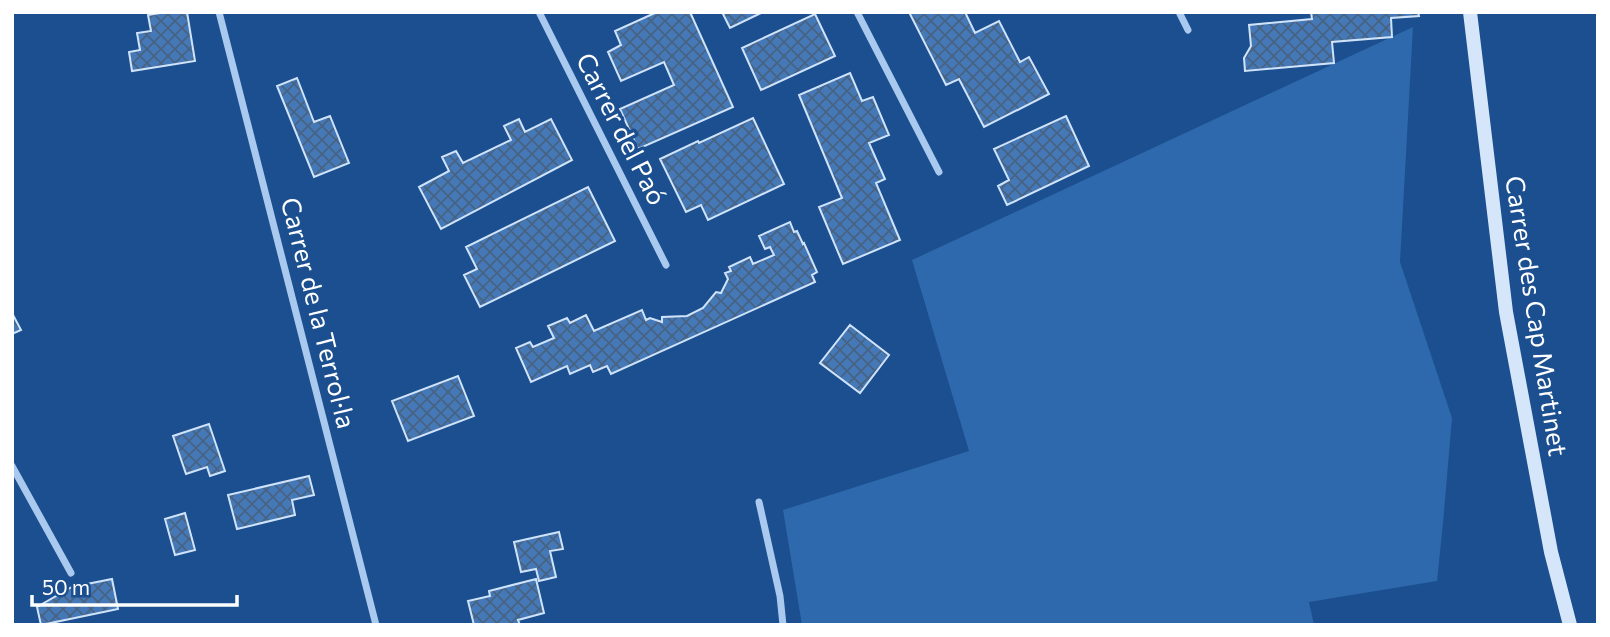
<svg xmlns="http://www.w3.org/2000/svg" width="1610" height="637" font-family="Commissioner,sans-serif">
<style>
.green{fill:#2e69ad}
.building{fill:url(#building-cross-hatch);stroke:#cfe3fa;stroke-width:2}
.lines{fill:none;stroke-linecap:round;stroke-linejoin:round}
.street{stroke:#a9c9ee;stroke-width:7}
.secondary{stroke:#d6e6fa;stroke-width:14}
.labels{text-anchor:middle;stroke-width:7;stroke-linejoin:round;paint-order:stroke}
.street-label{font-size:26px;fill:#fff;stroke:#1b4f8f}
</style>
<defs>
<pattern id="building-cross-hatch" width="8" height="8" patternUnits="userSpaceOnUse" patternTransform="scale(1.75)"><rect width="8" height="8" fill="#4478b7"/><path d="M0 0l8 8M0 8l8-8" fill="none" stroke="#486282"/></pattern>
</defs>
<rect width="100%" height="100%" fill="#1b4f8f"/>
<path class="green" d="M1413,27L1400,262L1452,418L1443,523L1437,581L1309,602L1314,625H802L783,510L969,451L912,260Z"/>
<path class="building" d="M166,12H187L195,61L132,71L129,52L140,50L137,33L151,31L148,15Z
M657,12H690L733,107L638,149L620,109L674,85L664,62L621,81L608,52L621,45L615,31Z
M722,12H763L730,28Z
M909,12H965L975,33L999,21L1020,62L1029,57L1049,94L984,127L959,79L946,85Z
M1311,12H1418L1419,16L1391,18L1392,37L1332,42L1334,63L1245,71L1244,58L1251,46L1249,25L1312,19Z
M815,14L835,56L761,90L742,48Z
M850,73L862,101L873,97L889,135L869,143L885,179L876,183L900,240L843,264L819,207L842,198L799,95Z
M297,78L314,122L330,116L349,163L314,177L277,86Z
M1066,116L1089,166L1007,205L998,186L1009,180L994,149Z
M753,118L784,184L708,220L701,205L686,212L660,159L698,141L699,143Z
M519,119L525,132L551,119L572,160L441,229L419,187L449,171L442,157L456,151L463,163L511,140L504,126Z
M588,187L615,241L480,307L464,275L477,269L466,247Z
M790,222L794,232L797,231L803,244L804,243L817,272L812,275L815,282L611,374L607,366L593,372L590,365L570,374L567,366L531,382L516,348L530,342L533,347L554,338L548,326L567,318L570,323L586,315L594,331L642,310L646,320L650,318L662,322V317L687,316L703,308L716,292L721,293L728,279L725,273L731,271L729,267L750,257L753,264L774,255L770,247L765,249L759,236Z
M12,313L21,330L12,334Z
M850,325L889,355L860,393L820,363Z
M458,376L474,416L408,441L392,401Z
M209,424L225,471L210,476L207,467L186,474L173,436Z
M309,476L314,495L292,500L295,515L237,529L228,495Z
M185,513L195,550L175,555L165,519Z
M559,532L563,549L550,551L556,577L539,581L536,569L521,572L514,542Z
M112,579L118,609L41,625L37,607L72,587Z
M536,579L544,613L518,620L520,625H474L468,601L490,596L489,591Z"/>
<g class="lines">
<path class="street" d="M219,12L376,625
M539,12L666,265
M857,12L939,172
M1179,12L1188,30
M12,466L71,573
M759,502L780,596L783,625"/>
<path class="secondary" d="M1470,12L1506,312L1551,552L1570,625"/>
</g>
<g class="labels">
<g class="street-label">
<text transform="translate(621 129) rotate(63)" y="9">Carrer del Paó</text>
<text transform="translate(318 313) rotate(76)" y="9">Carrer de la Terrol·la</text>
<text transform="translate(1536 316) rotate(81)" y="9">Carrer des Cap Martinet</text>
</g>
</g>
<rect width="1610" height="637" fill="none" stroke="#ffffff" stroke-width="28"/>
<path d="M32 595v10h205v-10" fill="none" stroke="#ffffff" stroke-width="3.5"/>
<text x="42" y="595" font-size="21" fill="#ffffff" stroke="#1b4f8f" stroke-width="5" paint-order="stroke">50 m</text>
</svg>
